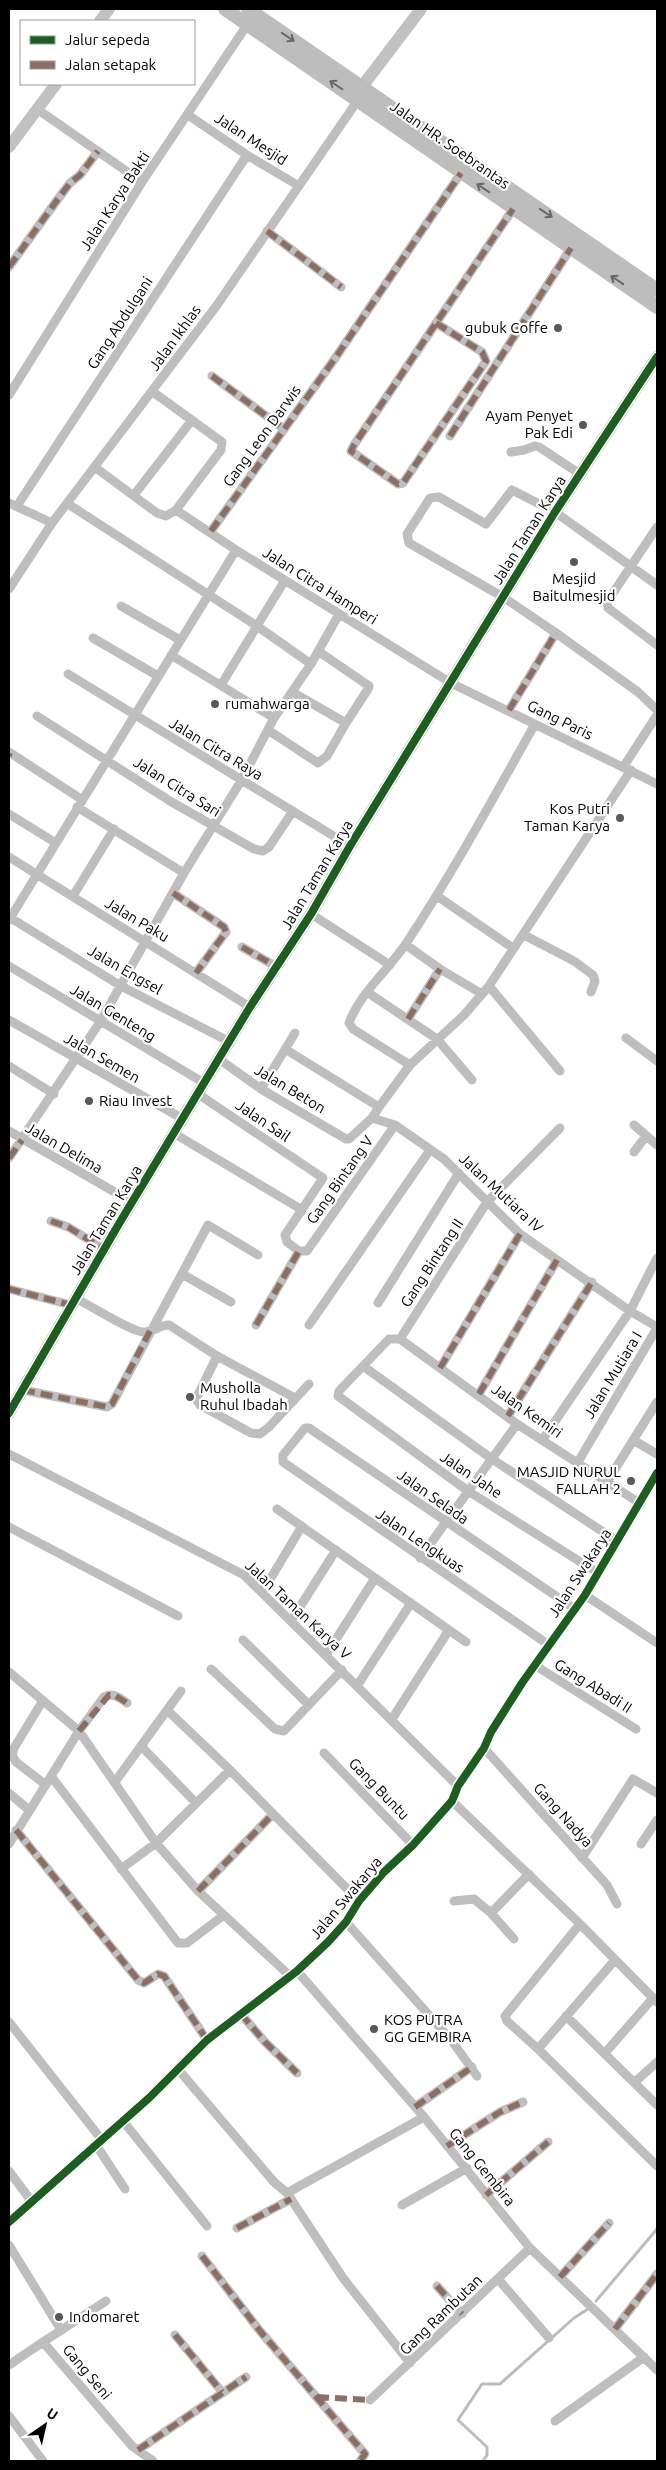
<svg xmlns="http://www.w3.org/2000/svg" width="666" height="2470" font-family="Ubuntu,sans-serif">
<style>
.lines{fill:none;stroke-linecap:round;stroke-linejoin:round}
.stream{stroke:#bcbcbc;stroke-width:3}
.street{stroke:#bebebe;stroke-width:9}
.secondary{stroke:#c1c1c1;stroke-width:12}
.primary{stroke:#bdbdbd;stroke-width:14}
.quiet{stroke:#8d6e63;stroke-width:6;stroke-dasharray:12 6;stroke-linecap:butt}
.cycleway-casing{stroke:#fff;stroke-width:11}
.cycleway{stroke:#1b5e20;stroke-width:8}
.oneway{stroke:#686868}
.poi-dot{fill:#595959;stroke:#fff;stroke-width:2}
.labels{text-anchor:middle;stroke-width:4.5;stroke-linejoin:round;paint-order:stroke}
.street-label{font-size:15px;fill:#000;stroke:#fff}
.poi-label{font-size:15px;fill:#000;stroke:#fff;text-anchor:start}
</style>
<rect width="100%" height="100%" fill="#fff"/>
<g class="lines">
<path class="stream" d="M596,2301L657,2229
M483,2461L487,2455V2447L458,2420L482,2384H500L574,2318L588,2309"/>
<path class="street" d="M37,109L142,182
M188,115L247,155L299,186
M267,231L341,287
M9,267L55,203L70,183L80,175L98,151
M436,323L482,352L486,361L403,483L398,484L351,451L354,445L513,209
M212,376L284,429
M9,395L142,182L247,25
M450,436L571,248
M511,452L524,450L535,446L539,447L580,474
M96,468L157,513L166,516L176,510L221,450L222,442L153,392
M134,495L192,420
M9,503L52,523
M68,504L257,626L311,664
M17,506L247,155
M176,510L236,550L451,683L657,784
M657,527L607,602L608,608L657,645
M211,531L336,357L461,173
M657,585L555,512L512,490L486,524L439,497L430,498L407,534L409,543L503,597L556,633L638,692L657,710
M9,589L52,523L217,305L358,100
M121,606L180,640
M93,638L158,676
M318,651L369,686L368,689L346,723
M171,655L274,718
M68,674L350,846
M221,685L285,580
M509,710L556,633
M37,716L170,801L254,849L263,851L269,847L293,811
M535,724C494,797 453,872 407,942C389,970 361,991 349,1023L353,1029L410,1065L464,1015L489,986L631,770
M268,730L318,763L327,756L346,723L292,692
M9,752L81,799
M624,766L657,715
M77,807L184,873
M9,814L56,843
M9,857L250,1007
M173,893L224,927L226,932L196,973
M73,896L114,829
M437,896L513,948
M311,914L390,965
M9,917L121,986L230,1042
M9,920L236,550
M524,935L574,961L593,975L595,981L591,992
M406,945L440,969L482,994
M242,947L275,966
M9,966L204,1083
M489,986L560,1071
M367,992L437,1039L472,1080
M408,1019L440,969
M9,1020L183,1119
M626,1038L657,1061
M219,1059L261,1089L346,1139H349L372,1118L379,1107L285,1049
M9,1066L54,1094
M261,1089L295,1033
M198,1094L323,1178L285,1235L287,1242L299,1251H307L395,1125
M379,1107L410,1065
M372,1118L395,1125L444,1159L520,1234L630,1311L657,1327
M634,1125L657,1145
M9,1131L132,1202
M175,1134L299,1208L301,1212
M634,1152L646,1136
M9,1158L100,1022L184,873L241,781L274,718L311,664L339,614
M51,1221L68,1227L104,1249
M182,1274L231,1302
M9,1289L71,1305
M75,1298C90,1305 130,1331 143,1332C153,1333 159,1325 169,1325L217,1356L295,1398
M378,1303L459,1173
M256,1325L299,1251
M309,1325L430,1150
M400,1339H389L339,1391L338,1396L468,1491L598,1573
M400,1339L517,1424L641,1504
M400,1339L487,1202L560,1128
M217,1356L196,1399L200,1405L251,1433L260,1434L269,1427L309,1384
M363,1366L492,1459L617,1541
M440,1368L520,1234
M23,1390L107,1407L112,1404L208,1225L258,1255
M479,1394L557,1260
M508,1416L592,1282
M543,1439L630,1311L657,1258
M633,1440L657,1454
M9,1454L244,1575L458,1786
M578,1462L657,1328
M607,1482L657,1402
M277,1509L466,1642
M9,1527L178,1616
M420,1558L517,1424
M262,1593L302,1526
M585,1595L657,1643
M291,1621L336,1550
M243,1640L309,1705
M549,1645L283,1462V1455L305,1428H309L575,1609
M326,1655L375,1578
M536,1666L636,1729
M211,1669L275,1729L284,1731L342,1670
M9,1672L79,1731L156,1843L198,1891L289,1975
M357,1686L411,1603
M42,1702L14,1748L12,1755L16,1762L46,1785
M167,1710L181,1691
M392,1719L449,1630
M142,1747L196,1803
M484,1748L607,1885L617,1904
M324,1753L413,1845
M51,1776L178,1943H187L224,1915
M115,1782L167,1710L230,1770L359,1901
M9,1793L29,1810
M452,1801L580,1924L657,2002
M16,1830L138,1980L144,1983L158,1974L164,1976L207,2040
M9,1844L79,1731L104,1697C113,1692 120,1698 127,1703
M641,1844L657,1820
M582,1858L633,1779L657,1793
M121,1869L156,1843L230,1770
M198,1891L273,1814
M454,1901L474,1899L491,1913L514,1939
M491,1913L529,1874
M346,1922L452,2041L477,2076
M580,1924L505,2016L507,2021L538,2049L657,2166
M297,1971L424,2117L530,2248L657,2370
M241,2014L265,2042L297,2073
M566,2016L657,2105
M9,2022L102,2140
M538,2049L615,1960
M605,2053L653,1998
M177,2068L274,2182L287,2193L424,2117
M635,2082L657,2062
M415,2107L472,2067
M123,2121L207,2226
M96,2145L125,2189
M447,2146L500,2112L523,2102
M9,2171L32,2202
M287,2193L343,2278L410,2363
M486,2195L548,2142
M402,2205L467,2168
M9,2222L149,2098L207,2040L297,1971L328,1942L346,1922L359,1901L384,1872L413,1845L452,1801L458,1786L484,1748L491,1732L522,1683L585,1595L657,1473
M237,2228L291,2199
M9,2245L61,2330
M202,2256L260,2331L365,2454L360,2461
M560,2277L609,2223
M498,2279L549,2338
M437,2286L462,2314
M106,2301L43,2342L132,2446L153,2461
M615,2329L657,2274
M175,2335L222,2392
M9,2365L43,2342
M370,2400L530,2248
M9,2416L43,2461
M555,2421L644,2357
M138,2450L246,2377"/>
<path class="secondary" d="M100,21L109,9
M361,88L421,9
M9,147L56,84
M9,1413L120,1222L250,1007L311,914L350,846L555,512L657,357"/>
<path class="primary" d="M225,9L657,307
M248,9L657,290"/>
<path class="quiet" d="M267,231L341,287
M9,267L55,203L70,183L80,175L98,151
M436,323L482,352L486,361L403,483L398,484L351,451L354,445L513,209
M212,376L284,429
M450,436L571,248
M211,531L336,357L461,173
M509,710L556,633
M9,756L10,753
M173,893L224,927L226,932L196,973
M242,947L275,966
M408,1019L440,969
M9,1158L22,1140
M51,1221L68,1227L104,1249
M9,1289L71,1305
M256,1325L299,1251
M440,1368L520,1234
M23,1390L107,1407L112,1404L150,1331
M479,1394L557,1260
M508,1416L592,1282
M79,1731L109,1695L116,1696L127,1703
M16,1830L138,1980L144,1983L158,1974L164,1976L207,2040
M198,1891L273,1814
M241,2014L265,2042L297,2073
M415,2107L472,2067
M447,2146L500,2112L523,2102
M486,2195L548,2142
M237,2228L291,2199
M202,2256L260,2331L365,2454L360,2461
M560,2277L609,2223
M437,2286L462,2314
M615,2329L657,2274
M175,2335L222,2392
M317,2397L370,2400
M138,2450L246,2377"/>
<g class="cycleway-casing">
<path id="cycleway" d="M9,1413L120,1222L250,1007L311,914L350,846L555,512L657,357
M9,2222L149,2098L207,2040L297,1971L328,1942L346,1922L359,1901L384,1872L413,1845L452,1801L458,1786L484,1748L491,1732L522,1683L585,1595L657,1473"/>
</g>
<use href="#cycleway" class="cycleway"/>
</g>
<defs><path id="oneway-shaft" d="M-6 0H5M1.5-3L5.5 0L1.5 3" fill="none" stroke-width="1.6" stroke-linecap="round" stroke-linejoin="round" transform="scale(1.25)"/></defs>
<g class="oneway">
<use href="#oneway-shaft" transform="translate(288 37) rotate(34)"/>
<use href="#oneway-shaft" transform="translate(336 85) rotate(-146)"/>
<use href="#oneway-shaft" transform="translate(483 188) rotate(-146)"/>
<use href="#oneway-shaft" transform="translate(546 213) rotate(34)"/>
<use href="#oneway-shaft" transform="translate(617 280) rotate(-146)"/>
</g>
<g class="poi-dot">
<circle cx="558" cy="328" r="5"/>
<circle cx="583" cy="425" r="5"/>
<circle cx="574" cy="562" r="5"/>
<circle cx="215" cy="704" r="5"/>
<circle cx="620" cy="818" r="5"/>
<circle cx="89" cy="1101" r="5"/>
<circle cx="190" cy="1397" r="5"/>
<circle cx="631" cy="1481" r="5"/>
<circle cx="374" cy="2029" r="5"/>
<circle cx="59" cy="2317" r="5"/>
</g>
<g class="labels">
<g class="street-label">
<text transform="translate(251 139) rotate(33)" y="5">Jalan Mesjid</text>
<text transform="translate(450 145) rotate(35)" y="5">Jalan HR. Soebrantas</text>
<text transform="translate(115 201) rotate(-57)" y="5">Jalan Karya Bakti</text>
<text transform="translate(120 323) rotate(-57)" y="5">Gang Abdulgani</text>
<text transform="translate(175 338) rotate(-54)" y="5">Jalan Ikhlas</text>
<text transform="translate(262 436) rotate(-54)" y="5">Gang Leon Darwis</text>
<text transform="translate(529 530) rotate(-58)" y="5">Jalan Taman Karya</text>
<text transform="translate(320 586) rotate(32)" y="5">Jalan Citra Hamperi</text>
<text transform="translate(560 720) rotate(26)" y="5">Gang Paris</text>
<text transform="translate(216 749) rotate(31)" y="5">Jalan Citra Raya</text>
<text transform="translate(177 787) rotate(32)" y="5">Jalan Citra Sari</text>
<text transform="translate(317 875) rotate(-59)" y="5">Jalan Taman Karya</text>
<text transform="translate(137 920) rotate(31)" y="5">Jalan Paku</text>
<text transform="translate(125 970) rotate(30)" y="5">Jalan Engsel</text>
<text transform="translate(113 1013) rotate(31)" y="5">Jalan Genteng</text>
<text transform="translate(102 1058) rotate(30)" y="5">Jalan Semen</text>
<text transform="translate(290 1089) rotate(31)" y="5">Jalan Beton</text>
<text transform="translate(263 1121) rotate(34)" y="5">Jalan Sail</text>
<text transform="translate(64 1148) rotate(30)" y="5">Jalan Delima</text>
<text transform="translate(340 1180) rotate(-55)" y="5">Gang Bintang V</text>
<text transform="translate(501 1193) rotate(43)" y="5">Jalan Mutiara IV</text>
<text transform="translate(106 1220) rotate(-59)" y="5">Jalan Taman Karya</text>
<text transform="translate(432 1263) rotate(-57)" y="5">Gang Bintang II</text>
<text transform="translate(613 1375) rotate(-59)" y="5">Jalan Mutiara I</text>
<text transform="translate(527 1411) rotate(35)" y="5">Jalan Kemiri</text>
<text transform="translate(471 1475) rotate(34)" y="5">Jalan Jahe</text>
<text transform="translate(433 1497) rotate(35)" y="5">Jalan Selada</text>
<text transform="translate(420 1541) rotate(34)" y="5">Jalan Lengkuas</text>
<text transform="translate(580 1573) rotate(-57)" y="5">Jalan Swakarya</text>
<text transform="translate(298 1610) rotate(43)" y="5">Jalan Taman Karya V</text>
<text transform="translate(593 1686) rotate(32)" y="5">Gang Abadi II</text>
<text transform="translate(379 1789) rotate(46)" y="5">Gang Buntu</text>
<text transform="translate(563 1815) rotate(48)" y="5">Gang Nadya</text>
<text transform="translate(346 1898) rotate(-50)" y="5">Jalan Swakarya</text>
<text transform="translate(482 2167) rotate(51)" y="5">Gang Gembira</text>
<text transform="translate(441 2315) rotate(-44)" y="5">Gang Rambutan</text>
<text transform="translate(87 2372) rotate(50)" y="5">Gang Seni</text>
</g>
<g class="poi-label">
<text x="548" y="333" text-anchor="end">gubuk Coffe</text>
<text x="573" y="421" text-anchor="end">Ayam Penyet<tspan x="573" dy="17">Pak Edi</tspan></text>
<text x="574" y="584" text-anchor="middle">Mesjid<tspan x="574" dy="17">Baitulmesjid</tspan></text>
<text x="225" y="709">rumahwarga</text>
<text x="610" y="814" text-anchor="end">Kos Putri<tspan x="610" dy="17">Taman Karya</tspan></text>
<text x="99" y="1106">Riau Invest</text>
<text x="200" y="1393">Musholla<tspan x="200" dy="17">Ruhul Ibadah</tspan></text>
<text x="621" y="1477" text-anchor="end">MASJID NURUL<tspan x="621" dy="17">FALLAH 2</tspan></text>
<text x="384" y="2025">KOS PUTRA<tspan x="384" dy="17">GG GEMBIRA</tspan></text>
<text x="69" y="2322">Indomaret</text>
</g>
</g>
<rect width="666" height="2470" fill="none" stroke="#000000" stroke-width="20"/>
<rect x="20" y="20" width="175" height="65" fill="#ffffff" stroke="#999999"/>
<rect x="30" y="36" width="25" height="8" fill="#1b5e20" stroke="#999999"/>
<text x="65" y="45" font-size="15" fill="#000000">Jalur sepeda</text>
<rect x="30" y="61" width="25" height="8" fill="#8d6e63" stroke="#999999"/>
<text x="65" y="70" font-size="15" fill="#000000">Jalan setapak</text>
<g transform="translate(45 2425) rotate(34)" stroke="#ffffff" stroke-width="4" paint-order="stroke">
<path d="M0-4L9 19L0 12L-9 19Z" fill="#000000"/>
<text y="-8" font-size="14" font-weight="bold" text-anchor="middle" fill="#000000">U</text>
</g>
</svg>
